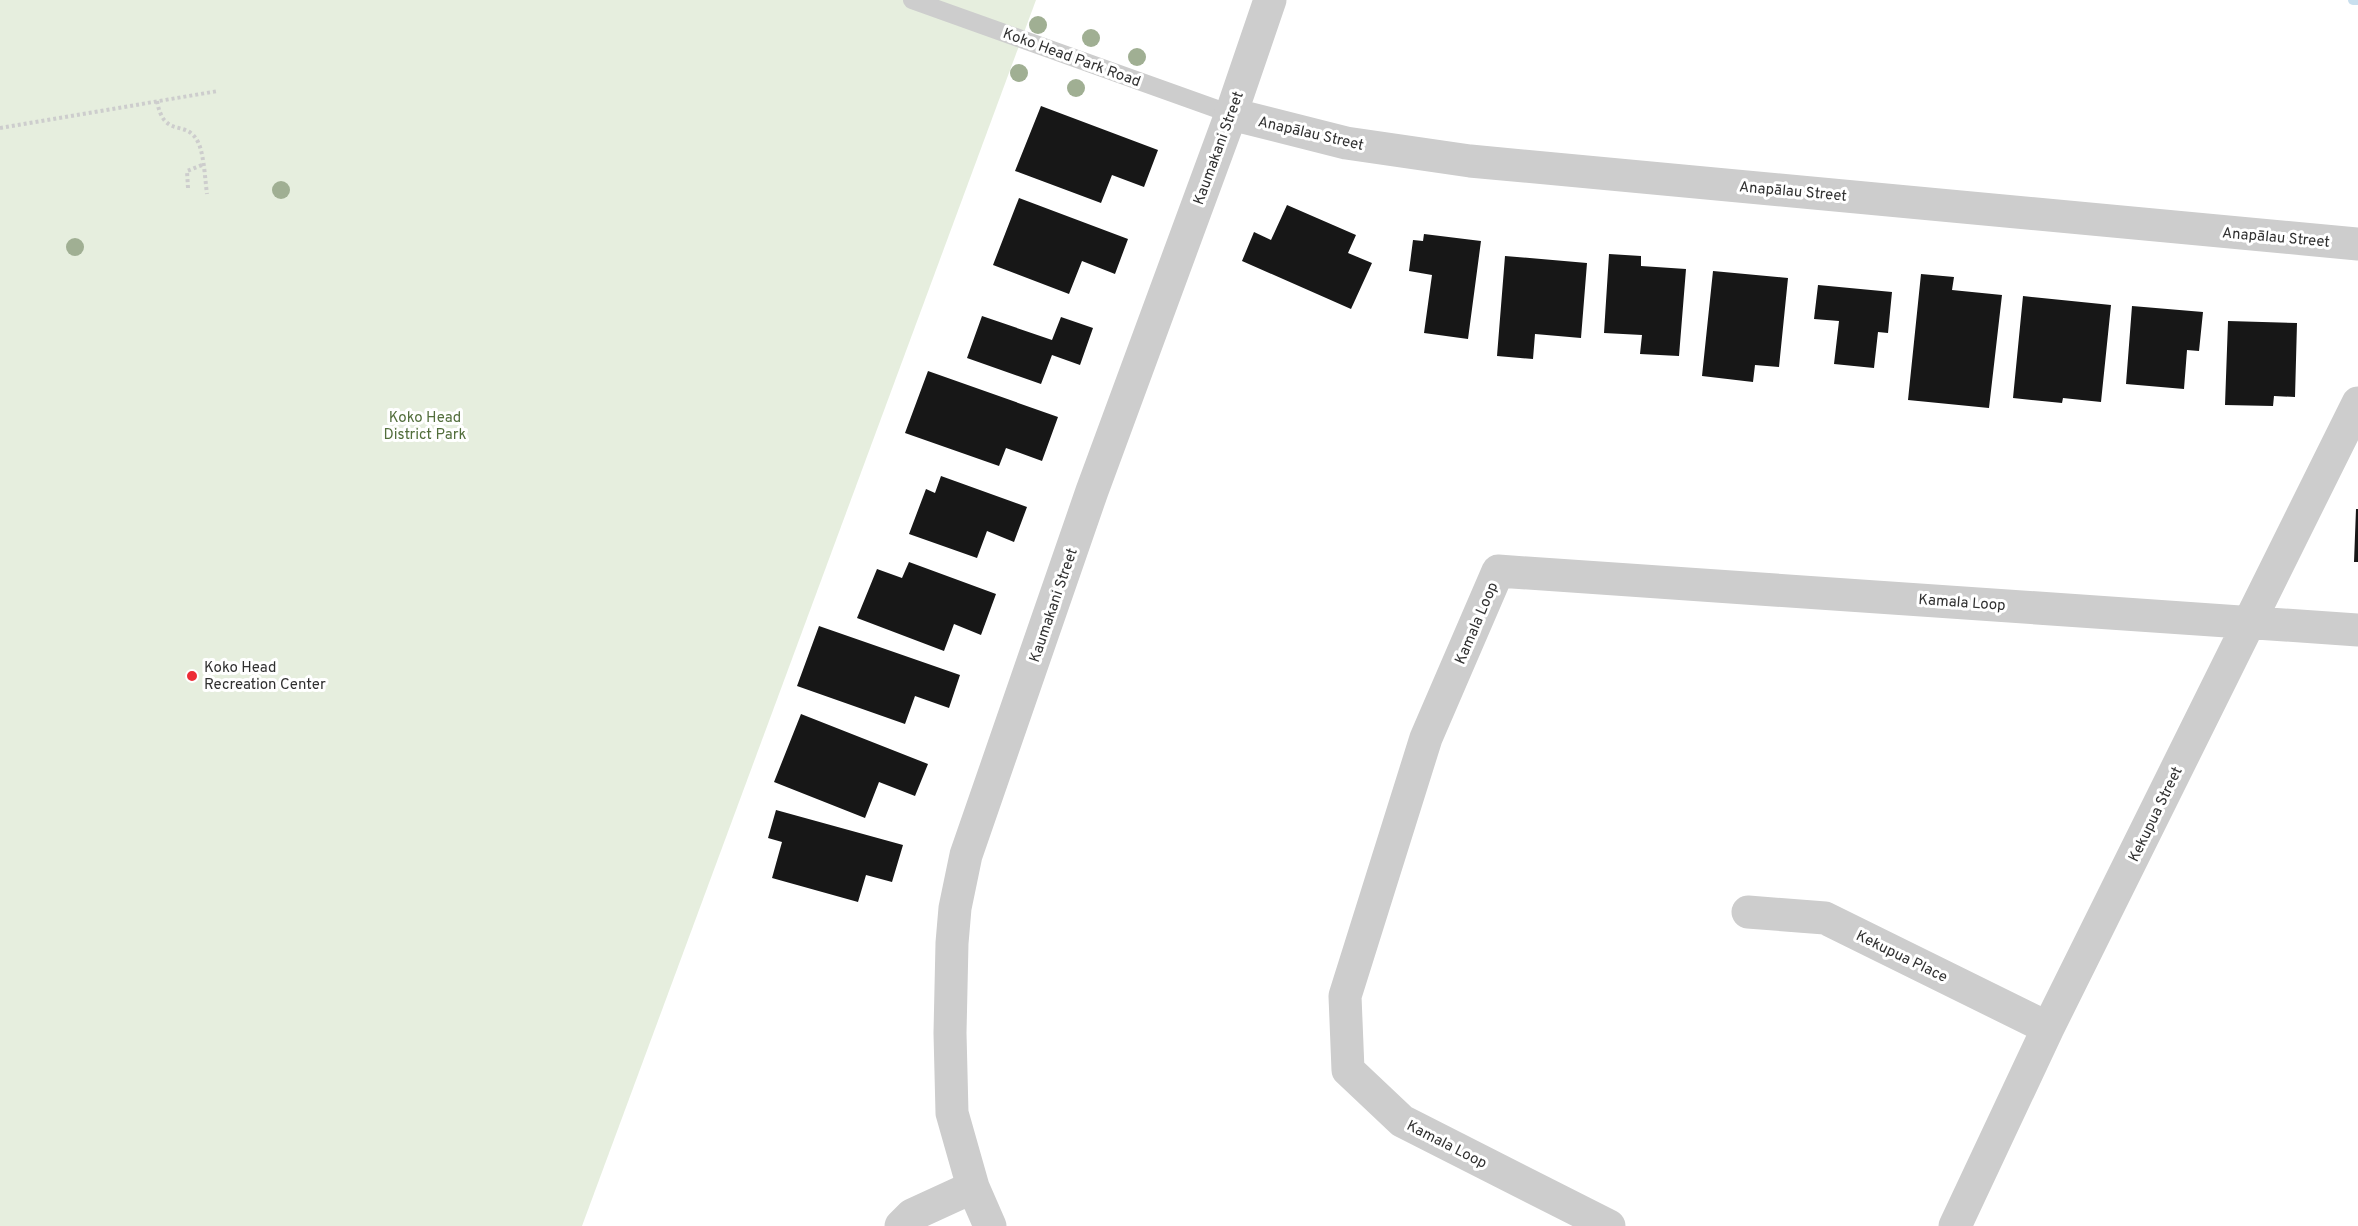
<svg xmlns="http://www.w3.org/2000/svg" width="2358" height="1226" font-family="Overpass,sans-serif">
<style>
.green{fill:#e6eede}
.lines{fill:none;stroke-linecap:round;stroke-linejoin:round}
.stream{stroke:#c9dfee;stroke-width:10}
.building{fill:#171717}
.path{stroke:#cdcdcd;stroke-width:4;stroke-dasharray:3 3;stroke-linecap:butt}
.service{stroke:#cdcdcd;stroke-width:18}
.minor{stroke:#cdcdcd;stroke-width:33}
.tree{fill:#a0af93}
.poi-dot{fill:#ed2c36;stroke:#fff;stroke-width:2}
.labels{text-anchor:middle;stroke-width:6;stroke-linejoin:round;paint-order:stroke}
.street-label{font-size:15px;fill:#303030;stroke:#fff}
.park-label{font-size:15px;fill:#526e3b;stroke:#fff}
.poi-label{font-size:15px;fill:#303030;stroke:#fff;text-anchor:start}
</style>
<rect width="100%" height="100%" fill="#fff"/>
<path class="green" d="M0,0H1036L582,1226H0Z"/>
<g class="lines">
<path class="stream" d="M2353,0H2358"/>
</g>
<path class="building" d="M1041,106L1158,150L1144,187L1112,175L1101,203L1015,171Z
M1019,198L1128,239L1115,274L1082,261L1069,294L993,265Z
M1287,205L1356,235L1348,253L1372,263L1351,309L1242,261L1254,232L1271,240Z
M1424,234L1481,241L1468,339L1424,333L1432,275L1409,271L1413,240L1423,241Z
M1609,254L1641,256V266L1686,269L1679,356L1640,354L1642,335L1604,333Z
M1505,256L1587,263L1581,338L1535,334L1533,359L1497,356Z
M1713,271L1788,278L1779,367L1755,365L1753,382L1702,376Z
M1921,274L1954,277L1952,290L2002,295L1989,408L1908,400Z
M1818,285L1892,292L1888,333L1878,332L1874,368L1834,364L1839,321L1814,319Z
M2023,296L2111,305L2101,402L2063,398L2062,403L2013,398Z
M2132,306L2203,312L2199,351L2187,350L2184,389L2126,384Z
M982,316L1052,340L1061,317L1093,328L1080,365L1052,355L1041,384L967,358Z
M2228,321L2297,323L2295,397L2274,396L2273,406L2225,405Z
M928,371L1058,417L1042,461L1006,448L999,466L905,433Z
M941,476L1027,507L1014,542L987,531L977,558L909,534L926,489L935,493Z
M2356,509H2358V562H2354Z
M909,562L996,594L981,635L954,624L944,651L857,618L877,569L902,578Z
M819,626L960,675L949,708L915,696L905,724L797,686Z
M801,714L928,764L915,796L879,782L865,818L774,782Z
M776,810L903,845L892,882L866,875L858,902L772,878L782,842L768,838Z"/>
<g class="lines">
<path class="path" d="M157,101C164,140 186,118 198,142C204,154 205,179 207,194
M0,128L218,91
M188,188L187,171L202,165"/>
<path class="service" d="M912,0L1231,114"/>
<path class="minor" d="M1231,114L1346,143L1470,161L2358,244
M1748,912L1825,918L2048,1028
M901,1226L912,1215L973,1187
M990,1226L973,1187L952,1113L950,1033L952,943L955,908L966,855L1092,491L1231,114L1270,0
M1609,1226L1402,1121L1348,1070L1345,996L1426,738L1498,571L2358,630
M1955,1226L2048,1028L2358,403"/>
</g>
<g class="tree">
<circle cx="1038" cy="25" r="9"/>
<circle cx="1091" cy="38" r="9"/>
<circle cx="1137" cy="57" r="9"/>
<circle cx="1019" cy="73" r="9"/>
<circle cx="1076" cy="88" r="9"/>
<circle cx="281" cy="190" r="9"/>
<circle cx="75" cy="247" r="9"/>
</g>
<circle class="poi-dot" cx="192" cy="676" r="6"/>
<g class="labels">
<g class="street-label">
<text transform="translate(1072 57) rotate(20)" y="5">Koko Head Park Road</text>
<text transform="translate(1311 133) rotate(13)" y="5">Anapālau Street</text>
<text transform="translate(1218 148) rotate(-70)" y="5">Kaumakani Street</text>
<text transform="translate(1793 191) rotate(5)" y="5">Anapālau Street</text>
<text transform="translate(2276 237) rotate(5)" y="5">Anapālau Street</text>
<text transform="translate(1962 602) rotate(4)" y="5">Kamala Loop</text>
<text transform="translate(1053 605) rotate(-71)" y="5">Kaumakani Street</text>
<text transform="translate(1476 623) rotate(-67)" y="5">Kamala Loop</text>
<text transform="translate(2155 814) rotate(-64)" y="5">Kekupua Street</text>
<text transform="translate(1902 956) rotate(26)" y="5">Kekupua Place</text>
<text transform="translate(1447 1144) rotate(27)" y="5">Kamala Loop</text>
</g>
<g class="park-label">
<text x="425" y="422">Koko Head<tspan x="425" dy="17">District Park</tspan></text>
</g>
<g class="poi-label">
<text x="204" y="672">Koko Head<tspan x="204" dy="17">Recreation Center</tspan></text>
</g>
</g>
</svg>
